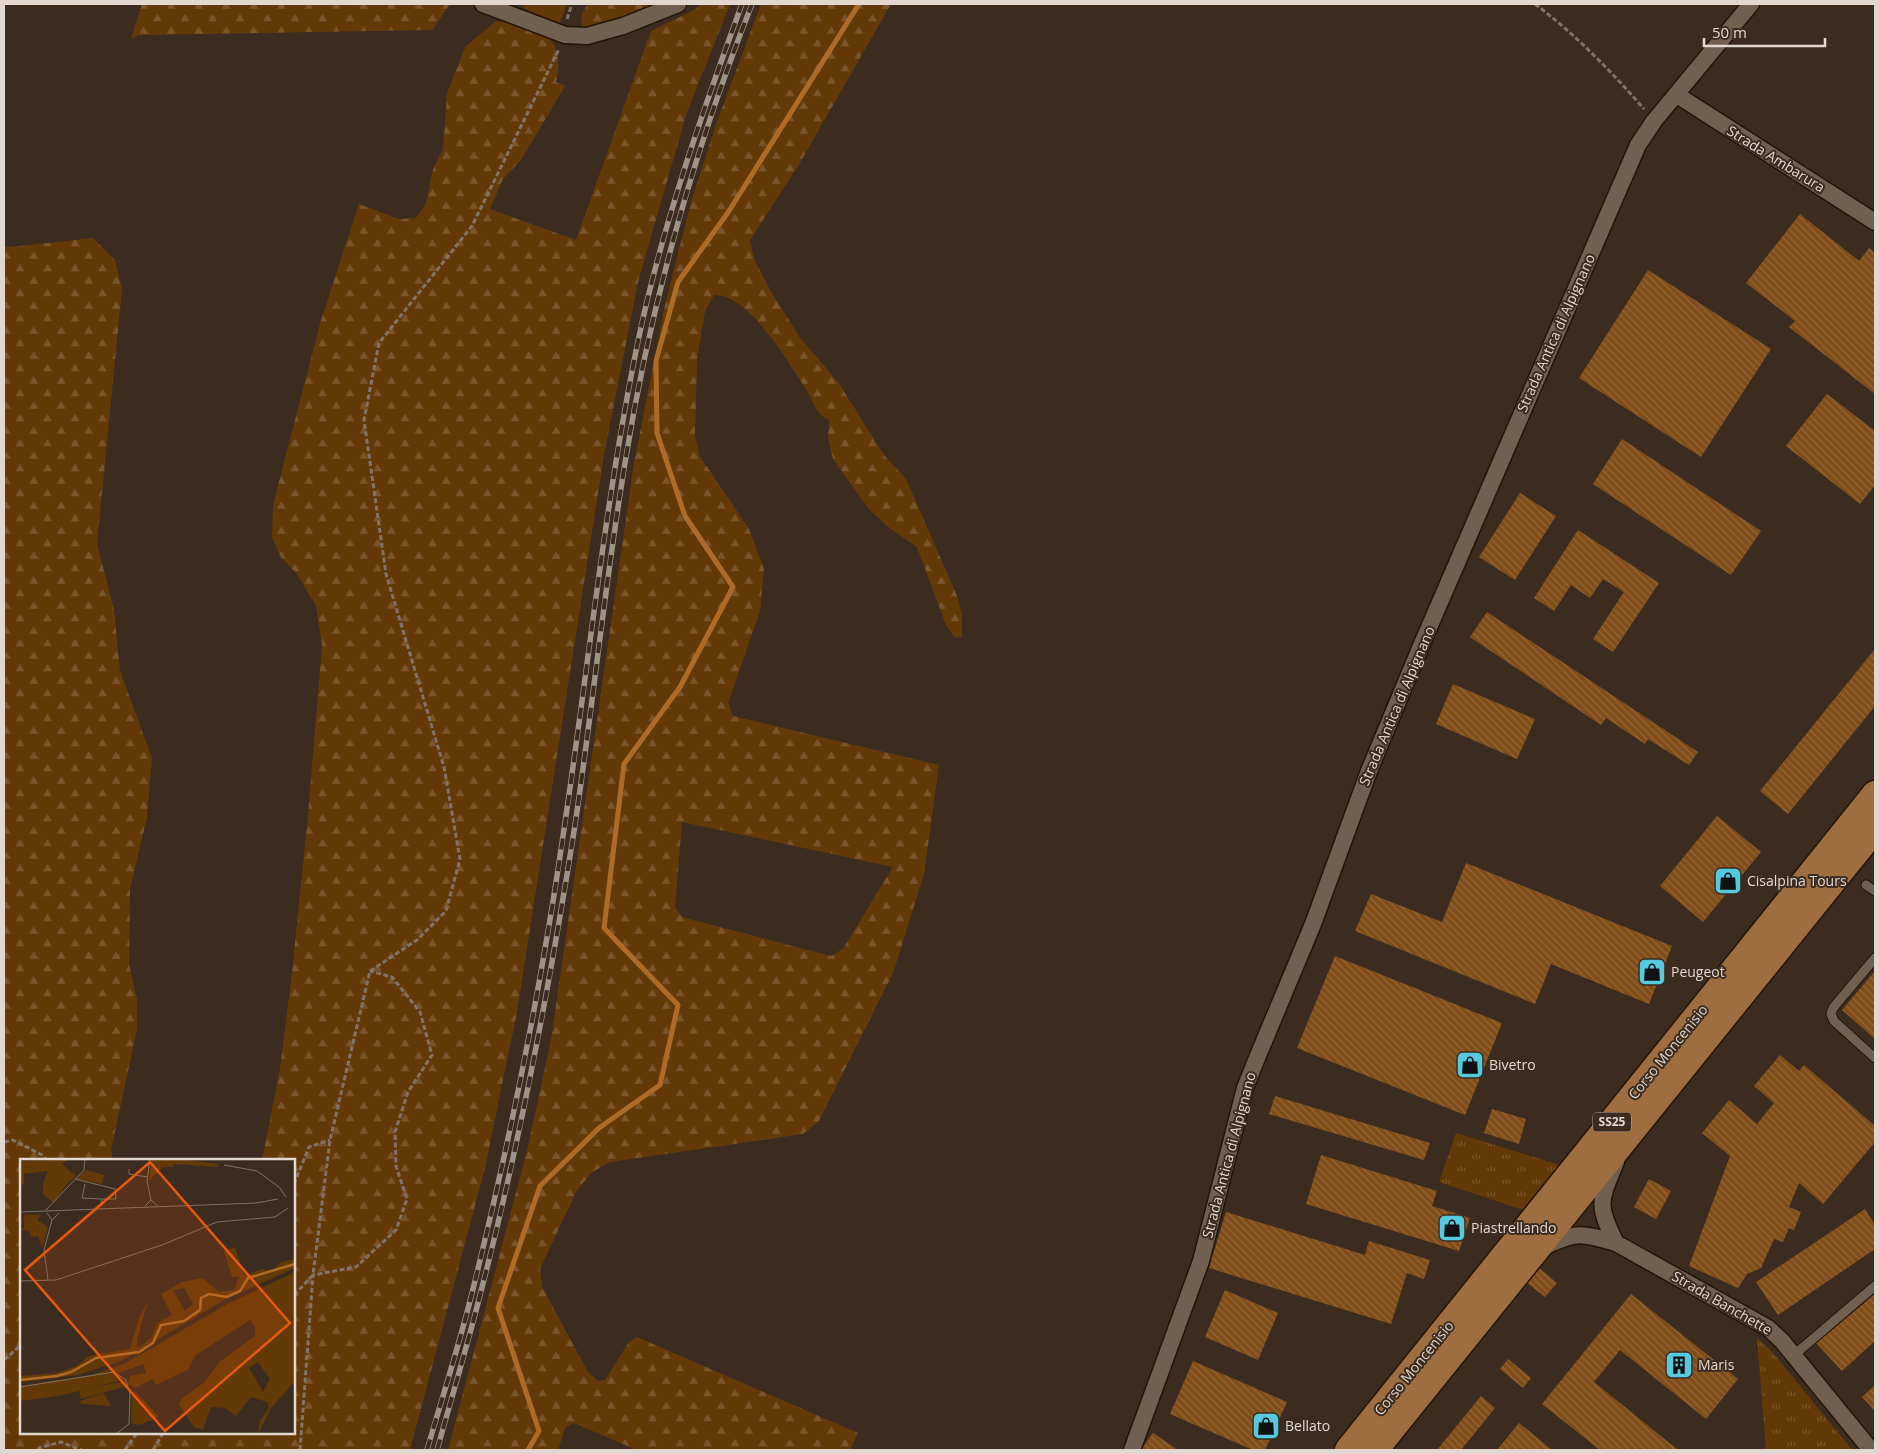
<svg xmlns="http://www.w3.org/2000/svg" width="1879" height="1454" font-family="'Open Sans',sans-serif">
<style>
.grass{fill:url(#grass-tufts)}
.forest{fill:url(#forest-firs);fill-rule:evenodd}
.pitch{fill:#643908}
.lines{fill:none;stroke-linecap:round;stroke-linejoin:round}
.stream{stroke:#ae6b26;stroke-width:5}
.building{fill:url(#building-back-hatch)}
.lane-casing{stroke:#221407;stroke-width:11}
.street-casing{stroke:#221407;stroke-width:19}
.primary-casing{stroke:#221407;stroke-width:29}
.path{stroke:#807367;stroke-width:3;stroke-dasharray:5 2.5;stroke-linecap:butt}
.lane{stroke:#715f50;stroke-width:9}
.street{stroke:#715f50;stroke-width:16}
.primary{stroke:#9f6e40;stroke-width:26}
.rail-casing{stroke:#9f9388;stroke-width:5.5}
.rail{stroke:#3c2c1f;stroke-width:4;stroke-dasharray:11;stroke-linecap:butt}
.labels{text-anchor:middle;stroke-width:4;stroke-linejoin:round;paint-order:stroke}
.shield{fill:#3c2c1f;stroke:#b0a49a;stroke-width:1}
.shield-label{font-size:12px;font-weight:bold;fill:#e2d8cf}
.street-label{font-size:14px;fill:#e2d8cf;stroke:#3c2c1f}
.poi-label{font-size:14px;fill:#e2d8cf;stroke:#3c2c1f;text-anchor:start}
.inset-river{fill:none;stroke:#ae6b26;stroke-width:2.5}
.inset-road{fill:none;stroke:#7e7165;stroke-width:1}
.view{fill:#e8590c;fill-opacity:0.15;stroke:#e8590c;stroke-width:2.5}
.inset-edge{fill:none;stroke:#e2d8cf;stroke-width:2.5}
</style>
<defs>
<pattern id="grass-tufts" width="24" height="20" patternUnits="userSpaceOnUse" patternTransform="scale(1.25)"><rect width="24" height="20" fill="#643908"/><path d="M3 7l-1-3M5 7V3M7 7l1-3M15 17l-1-3M17 17v-4M19 17l1-3" fill="none" stroke="#7a552b"/></pattern>
<pattern id="forest-firs" width="22" height="20" patternUnits="userSpaceOnUse" patternTransform="scale(1.25)"><rect width="22" height="20" fill="#643908"/><path d="M5 1l3.5 6h-7zM16 11l3.5 6h-7z" fill="#7a552b"/></pattern>
<pattern id="building-back-hatch" width="6" height="6" patternUnits="userSpaceOnUse" patternTransform="scale(1.25)"><rect width="6" height="6" fill="#804d19"/><path d="M-1 5l2 2M0 0l6 6M5-1l2 2" fill="none" stroke="#926639"/></pattern>
</defs>
<rect width="100%" height="100%" fill="#3c2c1f"/>
<path class="grass" d="M1456,1133L1563,1166L1527,1211L1439,1182Z
M1757,1338L1774,1354L1852,1450H1766Z"/>
<path class="forest" d="M142,4H450L432,30L139,35L131,39Z
M588,4H669L584,29C579,19 581,13 588,4Z
M701,4H730L686,115L638,282L604,455L517,1012L485,1168L410,1450H4V246L11,247L93,238L115,260L122,289L97,544L114,610L120,671L152,758L147,817L130,889L129,964L137,999V1029L111,1150L113,1160H21V1433H294V1160H262L280,1069L292,973L308,815L322,645L316,606L297,574L280,556L272,537L273,505L321,320L359,204L399,219L416,218L426,204L433,169L443,149L447,93L465,47L496,21C537,27 567,33 556,82L565,86L521,160L503,179L490,209L576,240L651,31L694,10Z
M761,4H891L798,166L750,240L754,259L773,295L801,339L838,382L884,455L906,479L957,596L962,615V637L955,638L946,625L917,547L887,526L868,508L833,459L828,438L829,420C818,415 815,408 811,397C793,370 750,293 714,295L705,311L697,360L695,436L699,455L749,529L764,569L760,611L728,703L733,716L939,765L924,874L893,973L819,1121L803,1134L610,1162L591,1173L576,1192L540,1269L542,1287L588,1372L598,1381L605,1380L629,1342L637,1337L858,1433L850,1450H637L574,1423L565,1428L558,1450H448L527,1151L551,1040L634,463L665,305L691,202L715,127ZM682,822L893,867L843,949L831,956L682,917L675,907Z"/>
<path class="pitch" d="M525,4H567L559,25L523,8Z"/>
<g class="lines">
<path class="stream" d="M528,1450L539,1431L498,1308L540,1186L599,1128L660,1085L678,1005L604,928L624,764L680,687L733,587L685,516L657,433L656,361L678,282L729,211L859,4"/>
</g>
<path class="building" d="M1800,214L1859,261L1869,248L1875,253V394L1789,327L1795,321L1746,283Z
M1648,270L1771,349L1701,457L1579,378Z
M1827,394L1875,431V485L1860,504L1786,446Z
M1622,439L1761,531L1731,575L1593,484Z
M1520,493L1556,516L1515,580L1479,557Z
M1578,530L1659,583L1613,652L1593,639L1624,592L1603,579L1590,598L1571,585L1554,611L1534,598Z
M1487,612L1698,752L1689,765L1648,739L1645,744L1606,718L1601,725L1470,637Z
M1875,649V706L1788,814L1760,791Z
M1453,684L1535,719L1517,759L1436,724Z
M1717,816L1761,852L1703,922L1660,886Z
M1466,863L1672,946L1649,1004L1551,964L1535,1004L1355,931L1371,894L1442,922Z
M1335,956L1502,1023L1465,1115L1297,1048Z
M1875,971V1039L1842,1010Z
M1780,1055L1799,1071L1804,1065L1875,1126V1142L1823,1204L1799,1183L1789,1207L1801,1212L1794,1230L1789,1228L1783,1242L1774,1239L1761,1268L1747,1274L1738,1288L1689,1266L1730,1156L1702,1133L1729,1100L1757,1124L1774,1103L1754,1086Z
M1275,1096L1430,1143L1424,1160L1269,1114Z
M1492,1109L1526,1119L1519,1144L1484,1133Z
M1321,1155L1437,1191L1432,1206L1470,1218L1459,1251L1306,1204Z
M1649,1179L1671,1191L1656,1219L1634,1207Z
M1865,1209L1875,1225V1249L1778,1315L1756,1282Z
M1226,1212L1365,1255L1369,1241L1430,1260L1424,1279L1407,1273L1391,1324L1209,1268Z
M1538,1267L1557,1283L1545,1297L1526,1282Z
M1225,1290L1278,1313L1258,1360L1205,1337Z
M1631,1294L1738,1379L1706,1419L1620,1350L1594,1382L1678,1450H1600L1542,1404Z
M1875,1294V1341L1842,1371L1816,1343Z
M1508,1359L1531,1378L1523,1388L1500,1369Z
M1193,1361L1287,1402L1265,1450H1253L1170,1414Z
M1875,1385V1411L1862,1397Z
M1481,1396L1495,1408L1461,1450H1437Z
M1519,1423L1552,1450H1497Z
M1153,1433L1178,1450H1141Z"/>
<g class="lines">
<g class="lane-casing">
<path id="lane" d="M1866,885L1875,891
M1875,958L1833,1008L1831,1014L1834,1021L1875,1058
M1794,1355L1875,1286"/>
</g>
<g class="street-casing">
<path id="street" d="M483,4L565,35L587,36L623,26L678,4
M1677,95L1875,222
M1616,1243L1768,1328L1782,1341L1871,1450
M1544,1247C1576,1231 1582,1233 1616,1243C1596,1204 1600,1201 1616,1162
M1132,1450L1201,1261L1245,1088L1257,1058L1313,924L1369,771L1421,646L1638,145L1654,121L1751,4"/>
</g>
<g class="primary-casing">
<path id="primary" d="M1348,1450L1875,794
M1375,1450L1875,829"/>
</g>
<path class="path" d="M1535,4C1575,34 1611,71 1644,109
M567,19L572,4
M4,1142L13,1140L44,1156L46,1160
M294,1184L309,1147L330,1140
M294,1295L313,1275L330,1140L370,971L417,940L446,911L460,859L444,767L386,574L364,420L379,343L472,226L559,49
M4,1360L21,1345
M38,1450L39,1448L61,1442L81,1450
M125,1450L137,1433
M153,1450L163,1433
M300,1450L313,1275L356,1267L396,1230L407,1199L396,1166L395,1132L408,1092L432,1055L420,1012L392,977L370,971"/>
<use href="#lane" class="lane"/>
<use href="#street" class="street"/>
<use href="#primary" class="primary"/>
<g class="rail-casing">
<path id="rail" d="M427,1450C442,1398 459,1346 472,1293C501,1177 526,1060 546,943C581,744 597,543 637,346C661,229 701,116 742,4
M437,1450C451,1400 466,1350 479,1299C520,1143 550,984 575,825C593,704 605,583 625,463C650,306 694,151 752,4"/>
</g>
<use href="#rail" class="rail"/>
</g>
<defs>
<g id="shop-square" transform="scale(1.4375)"><rect x="-9" y="-9" width="18" height="18" rx="4" fill="#55cadf" stroke="#3c2c1f"/><path d="M-5-2.5h2.3a2.7 3.5 0 0 1 5.4 0H5L5.5 6h-11ZM-1.5-2.5h3a1.5 2.3 0 0 0-3 0Z" fill="#111"/></g>
<g id="building-square" transform="scale(1.4375)"><rect x="-9" y="-9" width="18" height="18" rx="4" fill="#55cadf" stroke="#3c2c1f"/><path d="M-4-6H4V6H1V3H-1V6H-4ZM-2.5-4.3h1.7v1.8h-1.7ZM.8-4.3h1.7v1.8H.8ZM-2.5-1h1.7V.8h-1.7ZM.8-1h1.7V.8H.8Z" fill="#111"/></g>
</defs>
<g fill-rule="evenodd">
<use href="#shop-square" x="1728" y="881"/>
<use href="#shop-square" x="1652" y="972"/>
<use href="#shop-square" x="1470" y="1065"/>
<use href="#shop-square" x="1452" y="1228"/>
<use href="#building-square" x="1679" y="1365"/>
<use href="#shop-square" x="1266" y="1426"/>
</g>
<g class="labels">
<rect class="shield" x="1593" y="1112.5" width="38" height="19" rx="4"/>
<g class="shield-label">
<text x="1612" y="1126">SS25</text>
</g>
<g class="street-label">
<text transform="translate(1776 159) rotate(32)" y="5">Strada Ambarura</text>
<text transform="translate(1556 333) rotate(-66)" y="5">Strada Antica di Alpignano</text>
<text transform="translate(1397 706) rotate(-67)" y="5">Strada Antica di Alpignano</text>
<text transform="translate(1668 1052) rotate(-51)" y="5">Corso Moncenisio</text>
<text transform="translate(1229 1155) rotate(-75)" y="5">Strada Antica di Alpignano</text>
<text transform="translate(1722 1303) rotate(30)" y="5">Strada Banchette</text>
<text transform="translate(1414 1368) rotate(-51)" y="5">Corso Moncenisio</text>
</g>
<g class="poi-label">
<text x="1747" y="886">Cisalpina Tours</text>
<text x="1671" y="977">Peugeot</text>
<text x="1489" y="1070">Bivetro</text>
<text x="1471" y="1233">Piastrellando</text>
<text x="1698" y="1370">Maris</text>
<text x="1285" y="1431">Bellato</text>
</g>
</g>
<g transform="translate(20 1159)">
<rect width="275" height="275" fill="#3c2c1f"/>
<path d="M49,0L42,5L56,17L47,25L34,14L30,1ZM132,0H159L198,5V8L154,5L153,8H142L129,22ZM66,11L84,16L82,25L56,20Z" fill="#643908"/>
<path d="M30,1L34,14L47,25L34,44L23,35V24L28,12L4,15V26L0,24V2ZM4,56H21L17,61L28,68L22,89L18,77L12,78L9,72L0,71L4,69ZM215,88L224,117L242,110L251,112L262,103L275,100V109L204,141L103,201L58,216L0,223V217L37,214L55,208L69,197L110,190L119,159L128,142L117,181V188L119,189L132,178L137,164L152,156L141,135L162,123L182,119L199,133L214,131L219,118H212L204,92ZM164,129L173,145L165,152L153,131ZM275,113V222L251,249L238,275L240,262L249,249L247,243L231,238L216,257L205,249L191,248L183,271L174,268L159,246L161,240L185,223L199,203L235,177V168L230,161L176,196L168,211L136,226L133,220L115,229L108,225L110,217L126,214L123,205L99,214L91,212L103,221L38,237L0,242V227L71,216L104,205L209,144ZM238,203L250,220L243,233L229,209ZM112,233H116L139,258L119,266L111,264ZM83,234L92,247L61,245L60,242Z" fill="#643908" fill-rule="evenodd"/>
<path d="M106,222L107,227L61,240L59,231Z" fill="#643908"/>
<path class="inset-river" d="M0,221L37,217L51,213L76,199L119,193L133,184L141,166L164,162L180,151L181,139L189,135L207,138L220,132L228,119L275,105"/>
<path class="inset-road" d="M130,0L127,22L131,41M204,6L237,12L259,28L266,38M109,10V15L128,18M55,20L95,30L96,40H81L82,46M65,25L62,39L81,40M125,47L131,41L138,47M26,51L64,11L65,0M0,53L236,44L258,40M27,54L32,61L39,54M28,121L24,91L32,61M0,122L36,121L142,86L197,63L255,58L268,49M0,228L94,213L106,221L110,235L109,265L96,275"/>
<path class="view" d="M130,3L270,164L145,272L5,111Z"/>
<rect width="275" height="275" class="inset-edge"/>
</g>
<rect width="1879" height="1454" fill="none" stroke="#e2d8cf" stroke-width="10"/>
<path d="M1704 38v8h121v-8" fill="none" stroke="#e2d8cf" stroke-width="2.5"/>
<text x="1712" y="38" font-size="15" fill="#e2d8cf" stroke="#3c2c1f" stroke-width="4" paint-order="stroke">50 m</text>
</svg>
